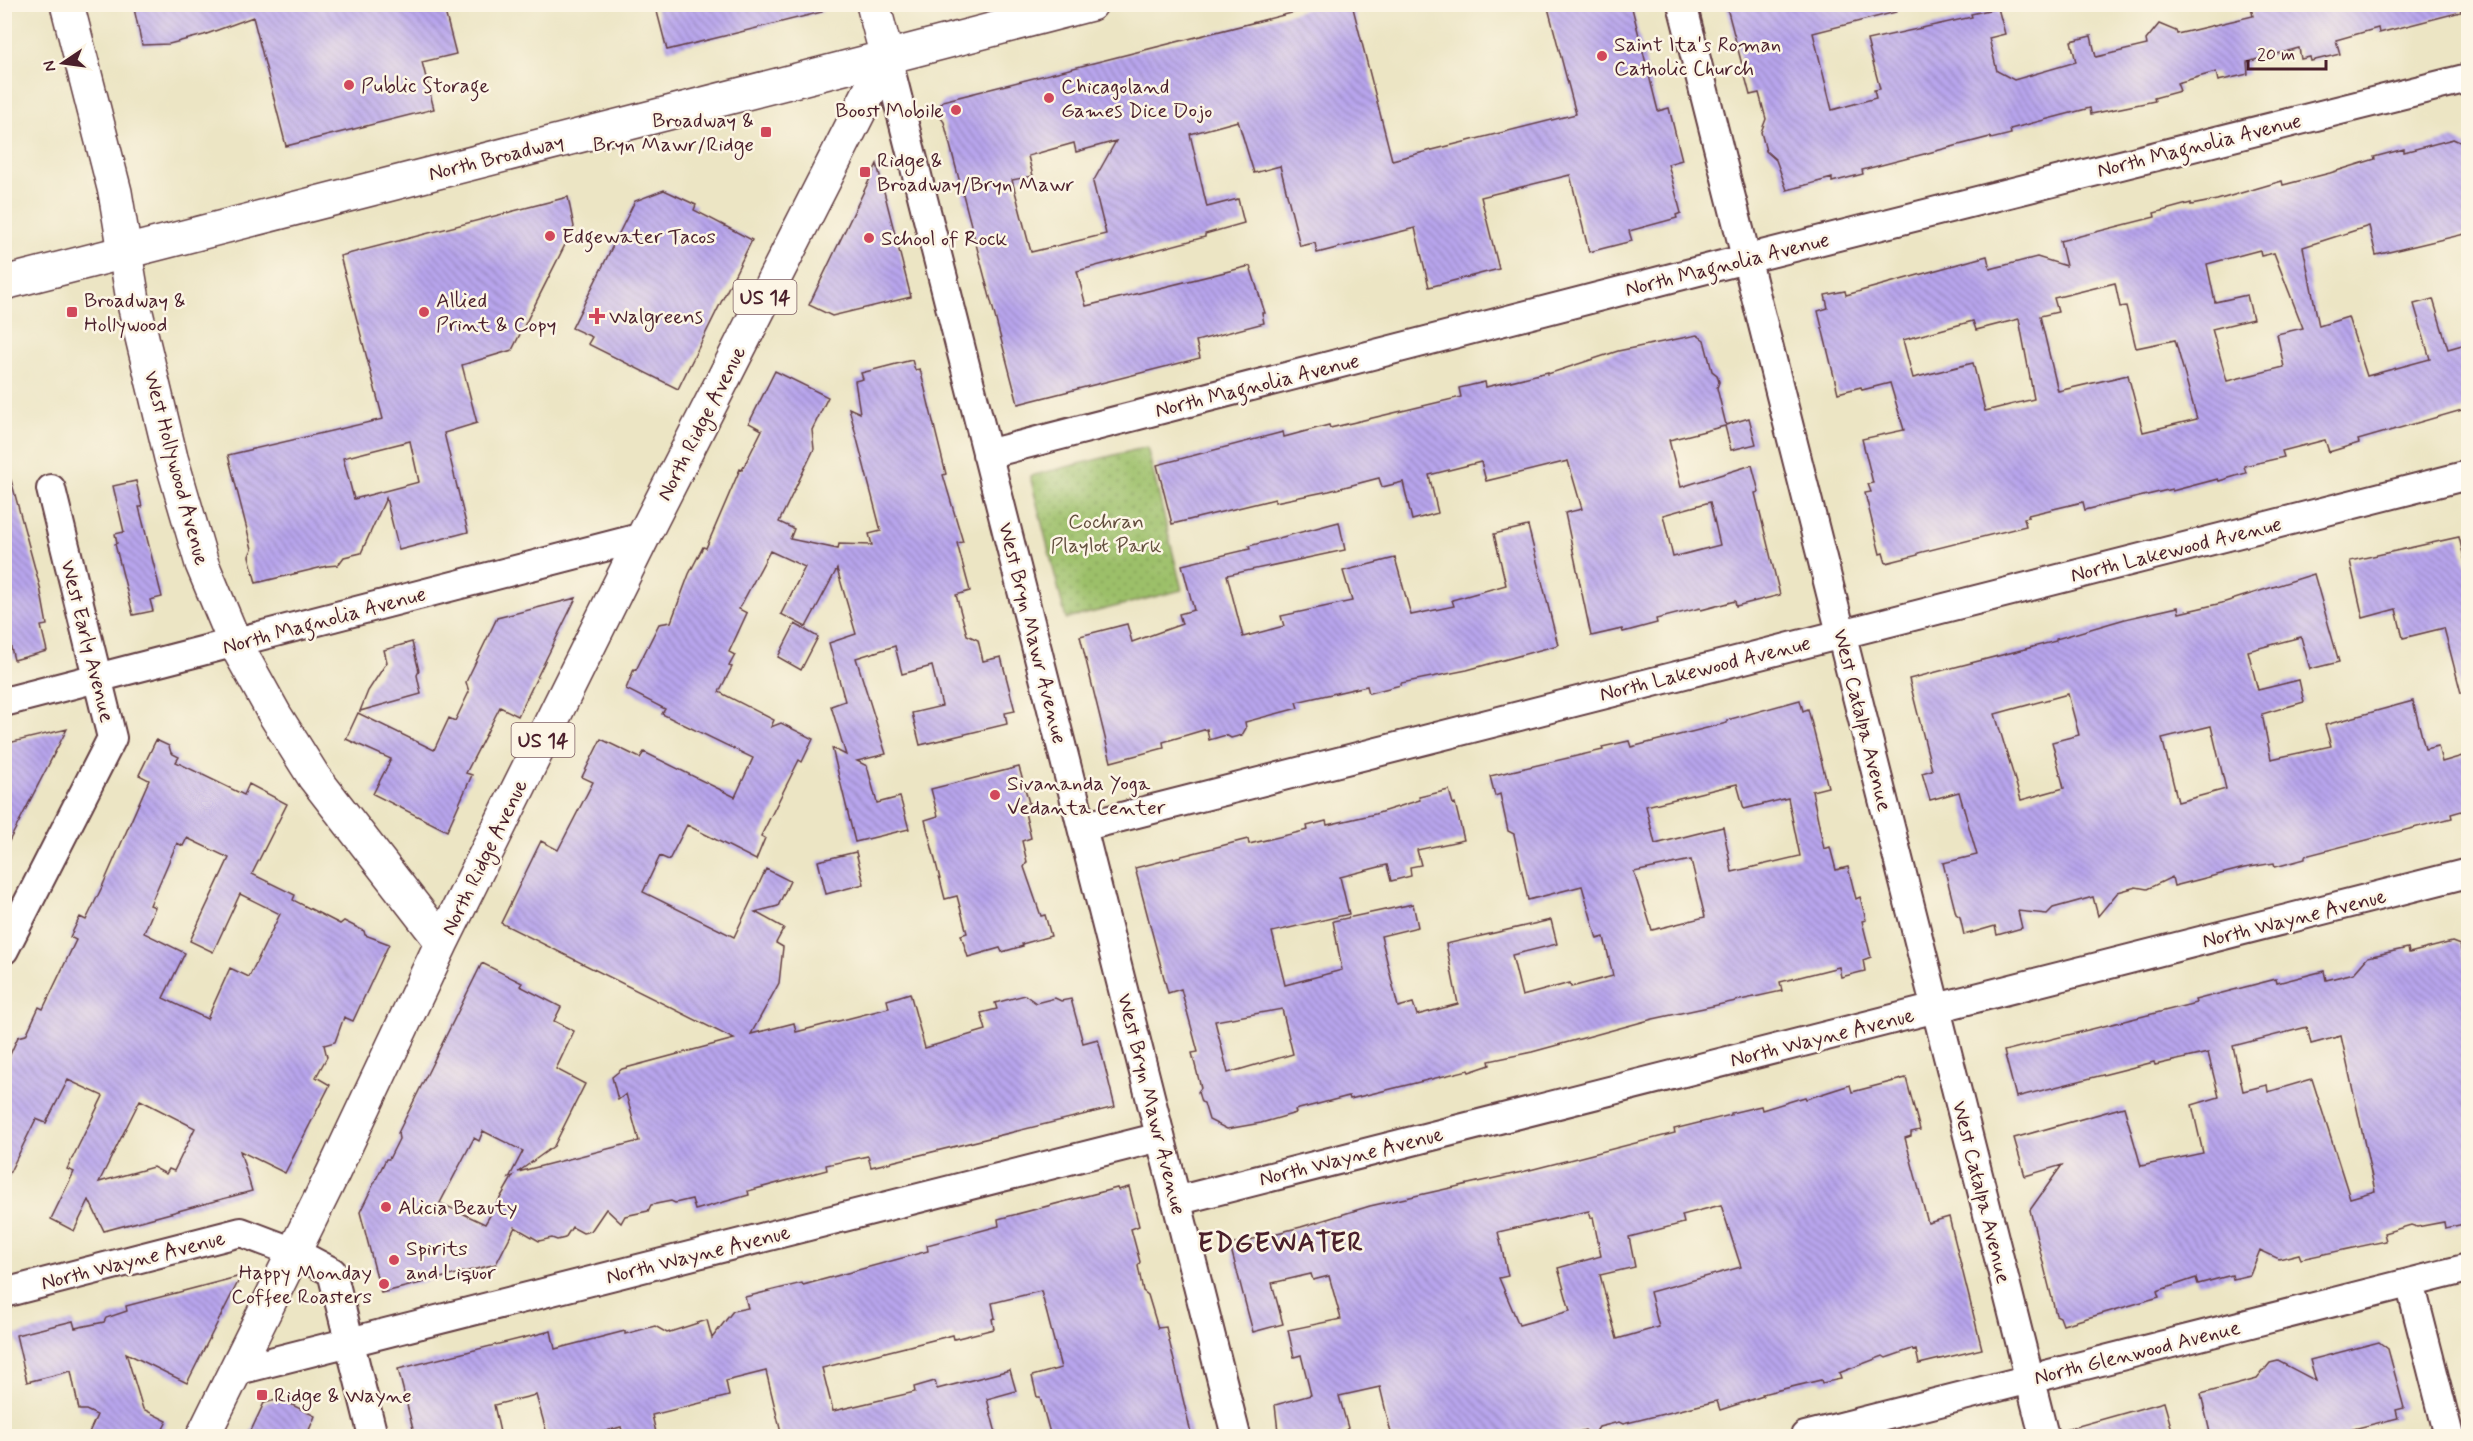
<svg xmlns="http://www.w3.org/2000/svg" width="2473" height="1441" font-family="Mynerve,sans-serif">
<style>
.park{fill:url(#park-dots);stroke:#73704a;stroke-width:1.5}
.building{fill:url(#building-back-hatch);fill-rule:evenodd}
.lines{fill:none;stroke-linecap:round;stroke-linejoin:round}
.street-casing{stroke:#623d42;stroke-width:32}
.secondary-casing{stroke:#623d42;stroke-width:36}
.primary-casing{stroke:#623d42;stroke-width:36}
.street{stroke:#fff;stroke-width:28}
.secondary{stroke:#fff;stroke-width:33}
.primary{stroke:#fff;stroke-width:33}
.poi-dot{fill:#d1495b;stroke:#fcf5e5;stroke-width:2}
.labels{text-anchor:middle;stroke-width:5;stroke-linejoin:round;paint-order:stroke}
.shield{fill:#fcf5e5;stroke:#7f5f63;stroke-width:1.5}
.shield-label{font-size:20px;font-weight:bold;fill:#4a1f2b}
.poi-label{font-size:21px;fill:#4a1f2b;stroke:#fcf5e5;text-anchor:start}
.street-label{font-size:21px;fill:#4a1f2b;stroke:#fcf5e5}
.park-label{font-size:21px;fill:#634f3e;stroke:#fcf5e5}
.district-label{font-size:27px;font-weight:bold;letter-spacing:1.5px;fill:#4a1f2b;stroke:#fcf5e5}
</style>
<defs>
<pattern id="park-dots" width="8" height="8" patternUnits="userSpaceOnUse" patternTransform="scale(1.5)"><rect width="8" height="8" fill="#9cc069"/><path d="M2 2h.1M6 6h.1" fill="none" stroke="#819b57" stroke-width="1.8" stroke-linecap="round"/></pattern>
<pattern id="building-back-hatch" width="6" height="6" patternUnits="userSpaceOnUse" patternTransform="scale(1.5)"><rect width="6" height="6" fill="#b8a5ed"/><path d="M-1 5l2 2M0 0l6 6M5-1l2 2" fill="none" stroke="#9886c0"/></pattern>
</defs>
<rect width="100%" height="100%" fill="#fcf5e5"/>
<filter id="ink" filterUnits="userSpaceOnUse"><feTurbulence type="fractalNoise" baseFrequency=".0167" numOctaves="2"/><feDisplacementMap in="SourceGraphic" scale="12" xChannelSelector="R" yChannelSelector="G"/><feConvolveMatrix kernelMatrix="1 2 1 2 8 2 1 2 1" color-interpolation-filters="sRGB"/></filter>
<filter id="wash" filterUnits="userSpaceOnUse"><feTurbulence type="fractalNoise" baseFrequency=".008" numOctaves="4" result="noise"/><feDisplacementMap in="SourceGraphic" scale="24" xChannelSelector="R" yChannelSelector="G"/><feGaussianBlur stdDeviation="1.35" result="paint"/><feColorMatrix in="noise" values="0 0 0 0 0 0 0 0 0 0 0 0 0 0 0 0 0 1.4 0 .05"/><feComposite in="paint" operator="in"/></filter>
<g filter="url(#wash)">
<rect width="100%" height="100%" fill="#ece5c4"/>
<path class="park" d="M1147,447L1182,590L1066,619L1030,476Z"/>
<g id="blocks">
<path class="building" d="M133,4H443L456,54L422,62L434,109L286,146L253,17L204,35L169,44L142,45Z
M655,4H821L822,12L667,50Z
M1327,4H1352L1392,160L1576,114L1547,4H1631L1658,111L1669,108L1682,160L1668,164L1681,213L1676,215L1677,218L1629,231L1632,241L1589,252L1570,175L1481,197L1499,269L1429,287L1415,228L1317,253L1315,243L1300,246L1280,166L1254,173L1238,121L1190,134L1207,207L1238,199L1244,223L1205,234V237L1077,271L1086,306L1250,266L1265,313H1262L1264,323L1196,341L1200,358L1018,404L944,122L936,111L943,101ZM1116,141L1093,182L1106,234L1031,252L1012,180L1033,176L1028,156L1074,143L1076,152Z
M1726,4H1895L1896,12L1813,33L1832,110L1876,98L1874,90L1880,89L1867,40L1972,17L1971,14L1998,8L2005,34L1989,38L1997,71L2014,80L2076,62L2071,41L2091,36L2096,57L2147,45L2146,40L2159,24L2176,31L2177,34L2253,16L2250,4H2460L2461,12L2379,33L2378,28L2336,40L2340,54L2311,61L2310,57L2301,59L2299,48L2247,62L2248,74L2218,81L2216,72L2177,83L2180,91L2154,98L2155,101L2091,114L2090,108L2010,129L2011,134L1991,139L1990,137L1862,170L1863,174L1832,182V178L1787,190L1776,160L1766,151L1761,132L1766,119L1759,93L1750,95Z
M2453,139L2469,146V233L2376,255L2369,226L2303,247L2319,326L2348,317L2367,376L2430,359L2414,304L2433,299L2448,349L2469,343V408L2358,440L2359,443L2329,452L2325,440L2282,451L2284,457L2244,466L2246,473L2219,481L2218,479L2172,491V489L2085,510L2083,502L2028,515L2029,517L2024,518L2026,526L1918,553V555L1886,563L1883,553L1880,554L1865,493L1871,492L1868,484L1873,483L1862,439L1904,430L1890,383L1862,390L1861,387L1838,393L1818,311L1828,308L1825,295L1845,291L1846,295L1987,256L1990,269L2037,257L2066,266L2060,241L2155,217L2154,213L2191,203V205L2217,200L2282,181L2283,185L2330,173L2375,159L2374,157L2404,149V152ZM2260,250L2261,256L2274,253L2303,328L2277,334L2284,367L2227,381L2212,329L2253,319L2247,295L2215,302L2207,264ZM2115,283L2120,307L2126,306L2136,348L2175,340L2197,419L2143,432L2128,375L2058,391L2040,316L2058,312L2054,298ZM2019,319L2034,399L1985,411L1973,363L1913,378L1903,340L1973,321L1976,330Z
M877,164L911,297L832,316L809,305Z
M664,190L696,205L694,210L752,240L678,389L588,344L592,337L572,328L635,201Z
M568,197L574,227L512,350L462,365L477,423L444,433L468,532L399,550L386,498L361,553L344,557L338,565L327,566L256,583L249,556L252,549L228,455L383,419L340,256ZM410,441L419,482L354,499L343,458Z
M1697,335L1704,340L1712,371L1717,375L1719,382L1717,388L1726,425L1749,418L1756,444L1731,450L1725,426L1669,440L1681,487L1752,465L1759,492L1755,493L1780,595L1736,606L1735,601L1701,610L1700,608L1656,619L1657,623L1623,632L1622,629L1591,636L1565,513L1582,509L1568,461L1486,481L1481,462L1429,475L1438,513L1412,520L1403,482L1382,487L1379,478L1329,491L1275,502V499L1172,524L1157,465L1283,432L1284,437L1329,425L1330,428L1461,397L1459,388L1485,382L1486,387L1548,372V374L1618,351ZM1710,502L1720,545L1673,557L1663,515Z
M912,360L915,370L920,369L946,474L943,475L963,542L957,543L970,591L956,595L967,635L978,640L983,661L1001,657L1015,711L1005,713L1007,724L920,745L912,713L942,706L932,666L902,674L895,646L856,658L886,754L857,761L867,766L877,803L900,797L909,829L855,842L832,748L846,755L831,706L845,701L829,643L856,634L837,569L806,627L781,614L805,567L770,551L739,609L747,613L729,652L735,655L729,666L732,667L719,692L774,720L771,727L781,723L813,739L802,762L799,760L761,836L765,838L756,860L687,825L669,860L660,856L643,892L734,937L766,869L790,881L778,906L755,912L784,928L776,943L783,947L779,983L751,1034L794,1023L796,1032L889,1008L887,1000L910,993L925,1048L986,1030L981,1013L997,1009L995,1003L1025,995L1036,1003L1055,998L1061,1001L1071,999L1083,1043L1098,1039L1115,1107L871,1167L868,1156L826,1165L827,1170L748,1191L749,1195L695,1210L692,1199L675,1203L671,1201L651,1205L648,1211L625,1216L621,1223L606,1209L591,1231L583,1233L572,1227L565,1238L557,1240L552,1238L539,1241L515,1227L496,1264L381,1293L360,1212L386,1159H389L399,1139L398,1133L482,963L522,983L520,986L561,1007L554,1021L574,1031L556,1069L585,1084L554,1146L518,1172L639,1141L626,1094L618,1100L612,1077L622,1069L734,1039L501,923L541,841L558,850L593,782L582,777L601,739L640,758L644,752L735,797L753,758L662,714L665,709L626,689L634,669L636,670L659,624L671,622L689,574L703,547L706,548L740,469L742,470L762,430L749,423L775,371L828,397L812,430L814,449L779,522L794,529L790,539L838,549L839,544L872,545L869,534L881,531L849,408L860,413L855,381L863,379L861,373ZM483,1131L523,1151L509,1178L513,1176L485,1224L440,1203L474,1138L479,1141Z
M4,480H11L40,587L47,625L41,626L47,651L14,660L4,619Z
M136,481L142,507H139L162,597L150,600L153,611L133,615L115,544L117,543L115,534L124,532L113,486Z
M1339,522L1345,550L1227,575L1243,637L1284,626L1281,616L1352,601L1343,571L1395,558L1411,615L1454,606L1452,600L1506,585L1494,534L1528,526L1558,645L1467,670L1401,683V685L1369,693L1367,686L1296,702L1298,708L1245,722L1246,728L1242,735L1231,738L1226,735L1209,740L1207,729L1163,742L1164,748L1111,762L1080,636L1127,624L1132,642L1182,624L1179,614L1194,610L1182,565L1250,549L1249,546Z
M2459,537L2469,578V692L2461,693L2444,628L2403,638L2396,609L2363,618L2350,561Z
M2314,574L2339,662L2310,669L2301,637L2248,651L2258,690L2299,680L2304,702L2262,714L2271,759L2331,746L2325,725L2413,701L2425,749L2438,746L2442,762L2469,754V809L2451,814L2452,818L2305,856V859L2275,867L2274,863L2244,868L2174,886L2172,877L2147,889L2136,887L2118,892L2098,916L2093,897L2053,908L2047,914L2018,911L2022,928L1997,935L1995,926L1964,935L1960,917L1956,914L1943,863L1977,855L1959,792L1930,800L1922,773L1932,770L1909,679L2056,641V639L2125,619L2178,607L2179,613L2222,603ZM2068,694L2079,735L2052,742L2064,788L2021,800L1995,714ZM2211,726L2226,789L2178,802L2162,738Z
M576,598L518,716L500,707L466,773L472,775L447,831L373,794L391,759L346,739L358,713L434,750L449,718L455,721L469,692L466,682L497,618Z
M795,624L818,637L801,670L778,657Z
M412,642L419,671L417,675L421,694L360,711L368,691L387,662L384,650Z
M1800,700L1803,711L1808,709L1828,787L1812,791L1824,849L1830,847L1836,870L1848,867L1856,899L1860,897L1866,920L1862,921L1871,957L1863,960L1865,971L1841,977L1839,967L1780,982L1782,991L1653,1019L1532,1052L1489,1061L1490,1065L1469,1072L1468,1070L1350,1099L1349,1096L1295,1110L1296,1113L1261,1123L1227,1129L1209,1120L1204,1103L1201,1102L1198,1092L1201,1088L1192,1053L1198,1052L1181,989L1168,993L1135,868L1248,839L1249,844L1308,830L1307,826L1326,821L1327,825L1375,814L1420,800L1419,797L1449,790L1453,804L1455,803L1464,840L1417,850L1421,865L1410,867L1411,876L1391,881L1387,865L1340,877L1349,914L1272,932L1285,985L1342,970L1333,921L1413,904L1418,927L1381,936L1398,1007L1413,1003L1417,1015L1458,1004L1446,944L1551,920L1557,944L1512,955L1522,996L1570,983L1571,987L1613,976L1604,937L1597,939L1582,886L1528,900L1514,834L1508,831L1500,794L1495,796L1490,776L1603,750L1602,747L1629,741L1631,747L1727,723V720ZM1737,784L1744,809L1788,798L1800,856L1732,872L1723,827L1655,844L1646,806ZM1691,860L1705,917L1652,930L1634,872ZM1282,1009L1293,1054L1228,1073L1215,1021Z
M67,729L4,851V744Z
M156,740L169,746L171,753L179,757L176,762L244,795L249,784L287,804L252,874L295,895L293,900L340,924L344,921L364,931L365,935L389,944L353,1021L344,1017L335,1042L324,1045L327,1057L316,1077L330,1085L285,1173L240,1151L252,1191L104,1231L89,1200L74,1231L51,1219L74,1172L67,1169L103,1096L68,1080L46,1123L36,1119L4,1184V1068L18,1037L26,1035L39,1007L43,1009L76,940L70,937L80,917L86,920L102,887L149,780L139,775ZM187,838L229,858L190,941L213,952L240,894L280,914L249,977L230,968L207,1019L163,998L185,953L144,933L155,907L150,905L177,843L183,846ZM140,1100L195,1128L174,1171L169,1169L166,1174L153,1167L99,1182Z
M1019,767L1029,803L1023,804L1031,838L1022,841L1027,862L1024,867L1041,916L1045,915L1051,936L1022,944L1023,946L1002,952L1000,948L968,957L961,935L967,933L957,896L945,899L925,820L938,816L931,789Z
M856,852L864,884L826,894L818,861Z
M2452,942L2460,945L2464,961L2469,963V1223L2445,1228L2444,1222L2417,1227L2411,1225L2384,1233L2386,1241L2301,1259L2299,1254L2279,1259L2260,1250L2250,1275L2233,1279L2232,1275L2198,1284L2196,1278L2157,1291L2159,1297L2063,1325L2060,1317L2056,1315L2030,1210L2062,1165L2025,1176L2014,1138L2124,1107L2141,1166L2203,1153L2192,1105L2219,1097L2208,1053L2155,1065L2154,1062L2016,1097L2004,1051L2196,1003L2195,1000L2276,979L2277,983L2324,971L2326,980L2354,973L2368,957L2408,948L2409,953ZM2307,1027L2311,1044L2341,1036L2375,1191L2350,1198L2312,1079L2268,1092L2267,1085L2243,1091L2233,1046Z
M1906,1078L1920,1130L1911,1132V1136L1905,1138L1928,1223L1949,1217L1982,1349L1919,1364L1916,1350L1913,1351L1912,1349L1886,1358L1883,1356L1839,1373L1841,1379L1822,1383L1821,1380L1762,1394L1763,1396L1720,1410L1717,1401L1623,1424L1619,1422L1599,1427L1593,1436L1585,1430L1560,1437H1392L1380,1387L1339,1396L1348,1428L1337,1437H1285L1278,1431L1275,1405L1311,1395L1301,1355L1294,1357L1288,1330L1341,1319L1329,1276L1313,1280L1311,1274L1272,1283L1283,1324L1253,1332L1230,1245L1301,1227L1370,1206L1522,1172L1675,1133L1674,1129L1731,1115V1113L1761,1106L1762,1110L1805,1097L1806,1099L1850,1085L1852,1092ZM1721,1205L1741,1267L1650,1292L1659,1327L1617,1339L1600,1275L1635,1267L1629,1237L1684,1223L1682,1215ZM1589,1211L1591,1218L1593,1217L1601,1256L1558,1268L1570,1311L1519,1325L1499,1278L1508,1276L1498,1232Z
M1129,1187L1139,1226L1131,1229L1140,1262L1138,1266L1143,1291L1148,1295L1158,1328L1166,1327L1192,1437H1051L1040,1397H1037L1032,1376L1061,1368L1041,1291L992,1303L995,1318L992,1319L994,1329L954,1339L953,1335L822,1368L833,1411L915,1392L914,1387L935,1381L937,1389L1010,1370L1016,1391L987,1399L997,1437H782L766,1371L726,1381L729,1396L652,1415L657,1437H624L621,1427L584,1437H548L536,1395L494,1405L501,1437H415L398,1369L551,1331L555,1349L625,1331V1334L655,1326L667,1333L707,1320L712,1338L733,1311L748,1308L745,1297L802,1283L803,1285L928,1251L927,1245L999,1226L998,1219L1117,1188L1118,1190Z
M241,1276L187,1383L126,1353L143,1409L167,1421L159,1437H87L97,1415L86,1410H79L71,1371L27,1382L16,1335L73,1321L75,1328L104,1322L106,1318L127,1311L126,1306Z
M2379,1342L2388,1349L2404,1408L2396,1410L2398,1418L2349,1430L2351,1437H2211L2201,1394L2257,1379L2270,1363L2278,1361L2316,1381L2310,1360Z
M280,1399L315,1416L306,1437H248L264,1403Z
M2164,1402L2174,1437H2064V1430Z"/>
</g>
</g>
<g filter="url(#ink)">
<use href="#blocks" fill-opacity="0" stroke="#623d42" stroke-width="1.5"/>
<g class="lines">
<g class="street-casing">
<path id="street" d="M1682,4L2044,1436
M887,57L1236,1436
M987,454L1714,267L2468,78
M4,702L643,537
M1082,827L2468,475
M4,950L112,738L51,489
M1176,1201L2468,873
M2410,1283L2449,1436
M4,1293L241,1232L294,1252L332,1272L373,1436
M235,1371L1160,1137
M1805,1436L2468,1268"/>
</g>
<g class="secondary-casing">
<path id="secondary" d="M4,283L887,57L873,4"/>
</g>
<g class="primary-casing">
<path id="primary" d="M67,4L115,192L133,300L171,458L202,564L235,643L275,715L314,777L442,942
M203,1436L333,1173L442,942L643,537L887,57L1091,4"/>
</g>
<use href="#street" class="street"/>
<use href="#secondary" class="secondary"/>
<use href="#primary" class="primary"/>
</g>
</g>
<g class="poi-dot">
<circle cx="1602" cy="56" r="6"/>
<circle cx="349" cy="85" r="6"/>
<circle cx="1049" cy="98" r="6"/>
<circle cx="956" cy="110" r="6"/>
<rect x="760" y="126" width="12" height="12" rx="3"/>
<rect x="859" y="166" width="12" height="12" rx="3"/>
<circle cx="550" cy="236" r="6"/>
<circle cx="869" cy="238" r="6"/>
<rect x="66" y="306" width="12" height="12" rx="3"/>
<circle cx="424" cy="312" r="6"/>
<path d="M594 307h6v6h6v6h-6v6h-6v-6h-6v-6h6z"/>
<circle cx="995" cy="795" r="6"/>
<circle cx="386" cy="1207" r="6"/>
<circle cx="394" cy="1260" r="6"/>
<circle cx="384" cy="1284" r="6"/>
<rect x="256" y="1389" width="12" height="12" rx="3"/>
</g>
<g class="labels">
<g class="shield">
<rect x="733.5" y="280" width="63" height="34" rx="4.5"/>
<rect x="511.5" y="723" width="63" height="34" rx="4.5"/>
</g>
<g class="shield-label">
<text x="765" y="304">US 14</text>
<text x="543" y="747">US 14</text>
</g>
<g class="poi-label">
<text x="1614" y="51">Saint Ita's Roman<tspan x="1614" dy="24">Catholic Church</tspan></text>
<text x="361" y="92">Public Storage</text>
<text x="1061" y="93">Chicagoland<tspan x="1061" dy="24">Games Dice Dojo</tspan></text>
<text x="944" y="117" text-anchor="end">Boost Mobile</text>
<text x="754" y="127" text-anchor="end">Broadway &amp;<tspan x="754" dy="24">Bryn Mawr/Ridge</tspan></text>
<text x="877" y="167">Ridge &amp;<tspan x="877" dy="24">Broadway/Bryn Mawr</tspan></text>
<text x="562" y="243">Edgewater Tacos</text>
<text x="881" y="245">School of Rock</text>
<text x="84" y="307">Broadway &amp;<tspan x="84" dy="24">Hollywood</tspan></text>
<text x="436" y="307">Allied<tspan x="436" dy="24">Print &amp; Copy</tspan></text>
<text x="609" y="323">Walgreens</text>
<text x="1007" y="790">Sivananda Yoga<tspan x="1007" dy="24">Vedanta Center</tspan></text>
<text x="398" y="1214">Alicia Beauty</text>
<text x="406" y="1255">Spirits<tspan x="406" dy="24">and Liquor</tspan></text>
<text x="372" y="1279" text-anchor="end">Happy Monday<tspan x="372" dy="24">Coffee Roasters</tspan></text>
<text x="274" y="1402">Ridge &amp; Wayne</text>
</g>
<g class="street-label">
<text transform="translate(2199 145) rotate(-14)" y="7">North Magnolia Avenue</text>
<text transform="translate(496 157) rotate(-14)" y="7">North Broadway</text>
<text transform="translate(1727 264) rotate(-14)" y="7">North Magnolia Avenue</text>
<text transform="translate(1257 385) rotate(-14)" y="7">North Magnolia Avenue</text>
<text transform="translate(701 423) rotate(-63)" y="7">North Ridge Avenue</text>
<text transform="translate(177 468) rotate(75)" y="7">West Hollywood Avenue</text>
<text transform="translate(2176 549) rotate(-14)" y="7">North Lakewood Avenue</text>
<text transform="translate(324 620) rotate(-15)" y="7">North Magnolia Avenue</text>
<text transform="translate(1033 633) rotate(76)" y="7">West Bryn Mawr Avenue</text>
<text transform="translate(88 641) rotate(76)" y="7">West Early Avenue</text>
<text transform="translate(1705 668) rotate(-14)" y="7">North Lakewood Avenue</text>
<text transform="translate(1863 720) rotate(76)" y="7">West Catalpa Avenue</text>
<text transform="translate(484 857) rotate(-64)" y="7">North Ridge Avenue</text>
<text transform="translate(2294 918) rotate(-14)" y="7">North Wayne Avenue</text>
<text transform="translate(1822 1037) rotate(-14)" y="7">North Wayne Avenue</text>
<text transform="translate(1152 1104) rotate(76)" y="7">West Bryn Mawr Avenue</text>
<text transform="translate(1351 1156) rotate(-14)" y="7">North Wayne Avenue</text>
<text transform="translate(1982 1192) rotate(76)" y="7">West Catalpa Avenue</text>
<text transform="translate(698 1254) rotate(-14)" y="7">North Wayne Avenue</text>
<text transform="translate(133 1260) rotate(-14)" y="7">North Wayne Avenue</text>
<text transform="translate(2137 1352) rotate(-14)" y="7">North Glenwood Avenue</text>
</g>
<g class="park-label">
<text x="1106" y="528">Cochran<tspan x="1106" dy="24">Playlot Park</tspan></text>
</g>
<g class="district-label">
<text x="1281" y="1251">EDGEWATER</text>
</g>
</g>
<rect width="2473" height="1441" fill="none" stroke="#fcf5e5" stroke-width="24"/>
<g transform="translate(63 63) rotate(257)" stroke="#fcf5e5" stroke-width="4.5" paint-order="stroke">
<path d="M0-4.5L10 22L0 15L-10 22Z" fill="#4a1f2b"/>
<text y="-9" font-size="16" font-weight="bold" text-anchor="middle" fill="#4a1f2b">N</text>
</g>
<path d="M2248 60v9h78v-9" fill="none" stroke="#4a1f2b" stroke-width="3"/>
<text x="2257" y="60" font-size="18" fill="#4a1f2b" stroke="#fcf5e5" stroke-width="4.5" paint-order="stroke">20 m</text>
</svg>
